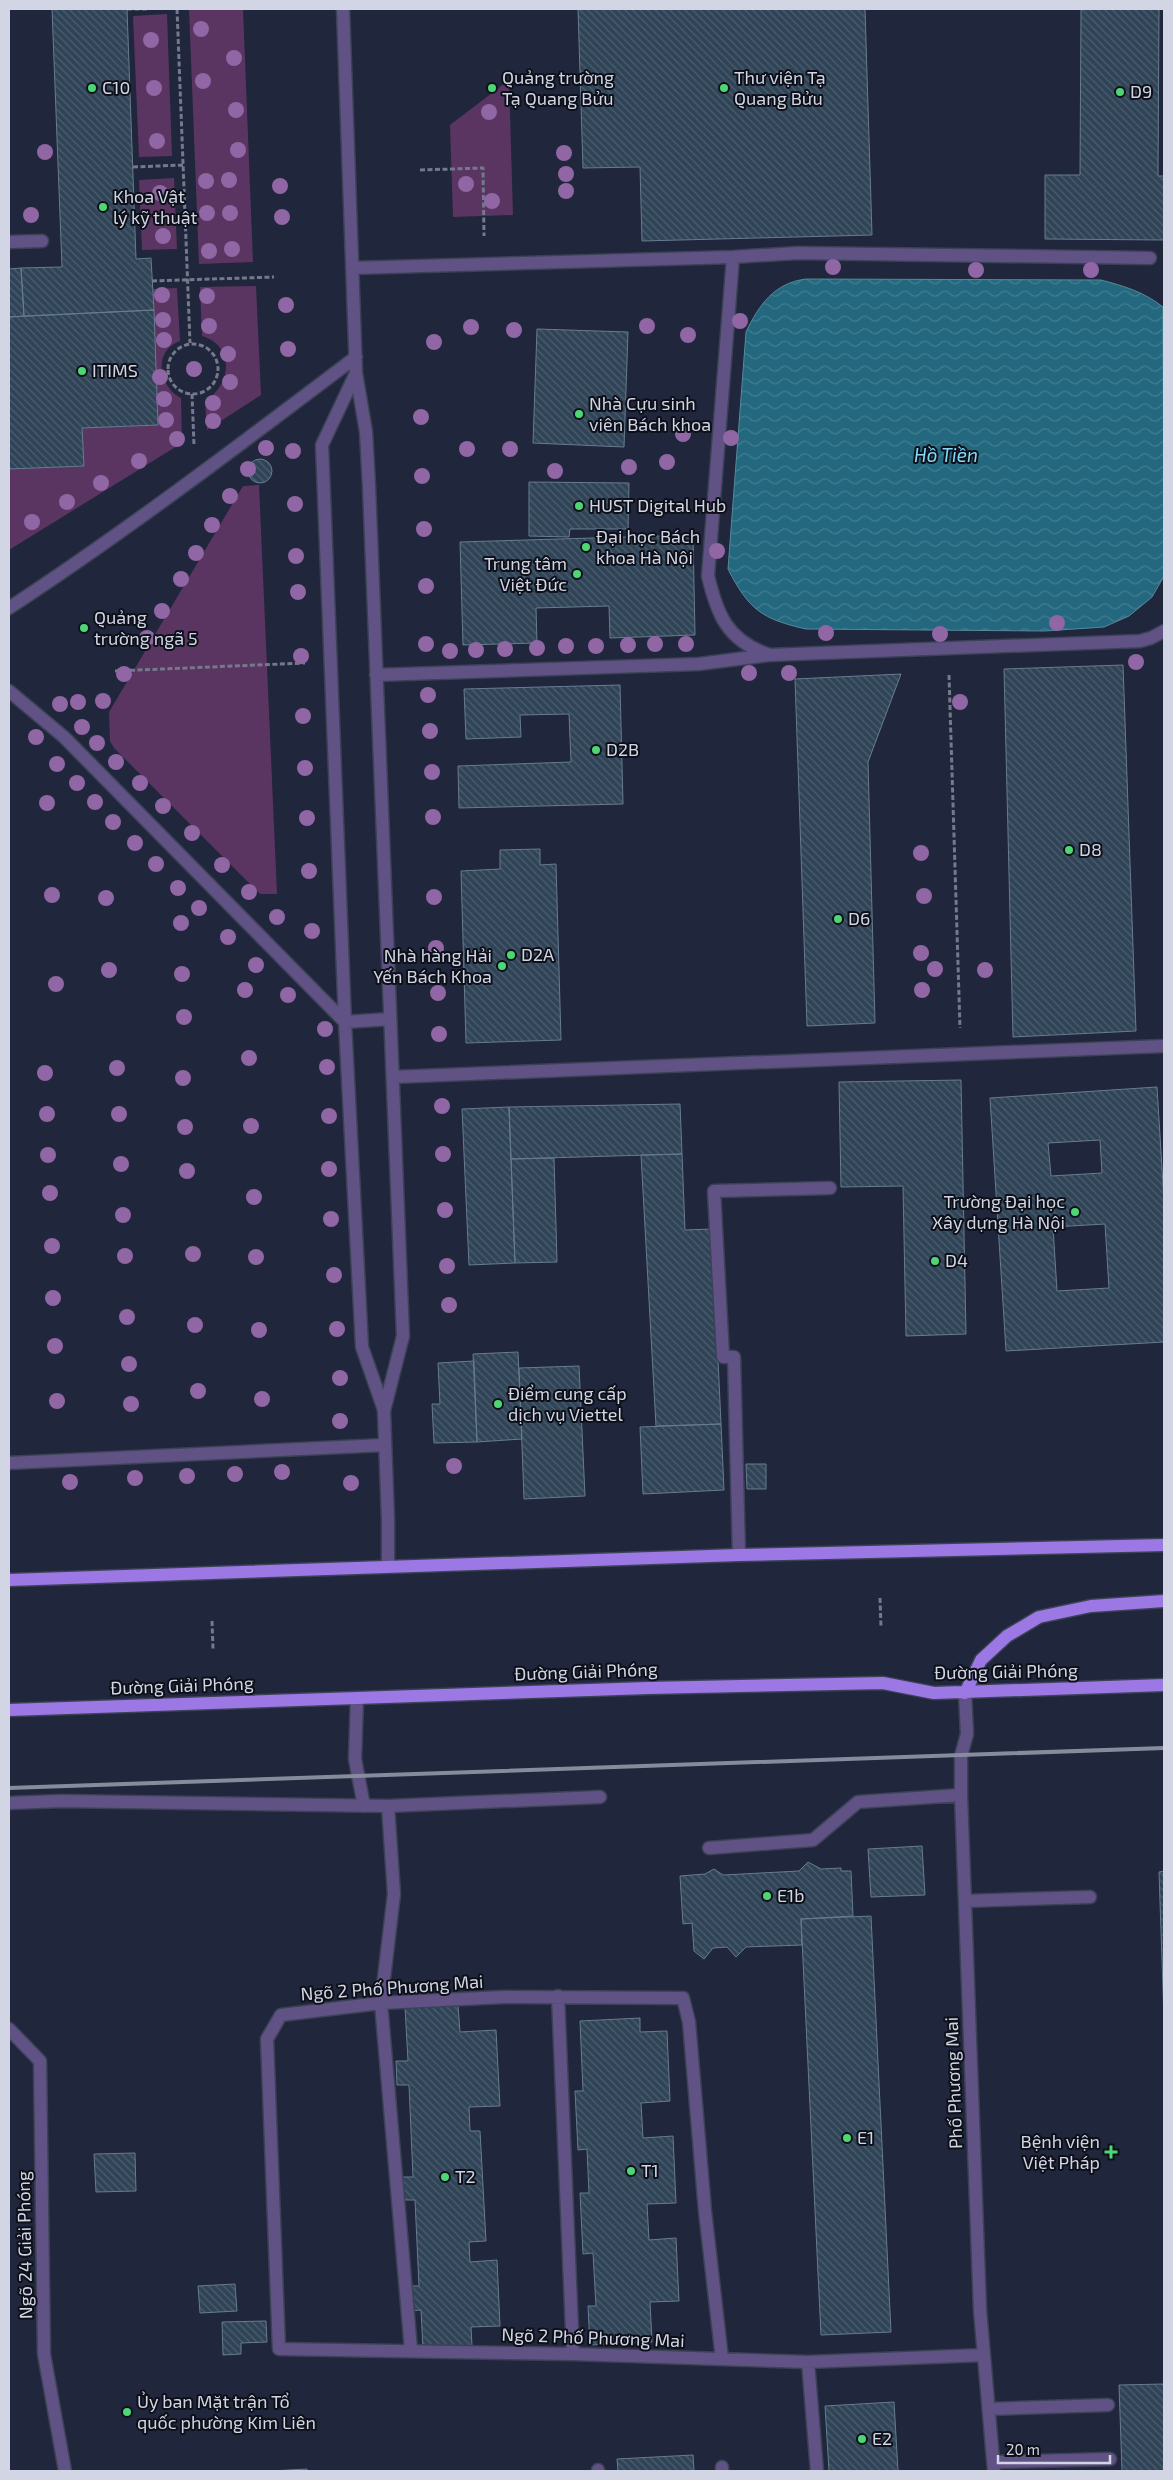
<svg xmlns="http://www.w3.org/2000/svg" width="1173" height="2480" font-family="'Exo 2',sans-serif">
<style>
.grass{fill:#5a3561}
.water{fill:url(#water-waves);stroke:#57899d}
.building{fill:url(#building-back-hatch);stroke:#667c90;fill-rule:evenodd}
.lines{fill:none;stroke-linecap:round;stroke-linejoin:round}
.minor-casing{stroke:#3c4256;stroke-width:15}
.major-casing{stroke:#3c4256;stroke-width:15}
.path{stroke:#74798b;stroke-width:3;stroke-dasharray:5 2.5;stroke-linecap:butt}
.minor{stroke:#615286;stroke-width:12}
.major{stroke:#9b78e4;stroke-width:12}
.rail{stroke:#878c9d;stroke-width:4}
.tree{fill:#9066a5}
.poi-dot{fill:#4ed675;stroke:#0d1019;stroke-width:2}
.labels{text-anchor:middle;stroke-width:4;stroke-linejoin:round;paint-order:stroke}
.poi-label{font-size:18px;fill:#d1d5e4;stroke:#0d1019;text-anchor:start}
.street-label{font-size:18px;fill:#d1d5e4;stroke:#0d1019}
.water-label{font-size:19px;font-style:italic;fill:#83d9f8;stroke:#0d1019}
</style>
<defs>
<pattern id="water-waves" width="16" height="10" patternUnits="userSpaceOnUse" patternTransform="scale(1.25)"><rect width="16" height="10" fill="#23687e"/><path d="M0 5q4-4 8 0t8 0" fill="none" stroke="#427d90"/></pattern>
<pattern id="building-back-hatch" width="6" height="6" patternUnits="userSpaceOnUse" patternTransform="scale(1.25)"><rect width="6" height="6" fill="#304457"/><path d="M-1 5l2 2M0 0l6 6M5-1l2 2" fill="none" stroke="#4d5e6f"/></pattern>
</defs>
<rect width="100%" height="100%" fill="#20263b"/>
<path class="grass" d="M189,9H243L253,262L199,264Z
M167,14L172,156L139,157L133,16Z
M509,80L513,215L453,217L450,125Z
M174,178L177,249L142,250L139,180Z
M256,286L261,395L207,430L205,401C232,384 235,346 202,336L200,287Z
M177,288L180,341C152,351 159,387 181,398L182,443L9,550V469L83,466L82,428L158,425L152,289Z
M259,485L277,894H260L114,748L110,741L109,712L243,486Z"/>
<path class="water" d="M806,279L1101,280C1124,286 1144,292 1163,307L1164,576L1152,597L1129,616L1104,627L1045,631L806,629C762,619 749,610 728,569L746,332C759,305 774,283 806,279Z"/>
<path class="building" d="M52,9H127L136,259L151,258L154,310L24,316L21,268L62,267Z
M578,9H865L872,235L642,241L640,167L583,168Z
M1081,9H1159L1158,176H1164V240L1045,239V175H1080Z
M21,268L24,316L9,317V269Z
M154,310L158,425L82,428L84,466L9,469V317Z
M537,329L628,332L624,447L533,443Z
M248 471a12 12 0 1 1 24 0a12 12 0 1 1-24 0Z
M529,482L629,483L628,529H570L569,537L529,536Z
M693,535L695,635L610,638L609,606L536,608L537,643L463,645L460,542Z
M1123,665L1136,1031L1013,1037L1004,669Z
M901,674L868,762L875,1023L807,1026L795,679Z
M620,685L623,804L459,808L458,766L571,762L569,714L520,715L521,737L466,739L464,689Z
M540,849V865L556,864L561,1040L466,1043L461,871L500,869V850Z
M961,1080L966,1334L906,1336L903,1186L841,1187L839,1082Z
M1157,1087L1164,1201V1342L1006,1351L990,1098ZM1100,1140L1102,1173L1051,1176L1048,1143ZM1105,1224L1109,1288L1057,1291L1053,1227Z
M680,1104L682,1154L511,1159L509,1107Z
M509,1107L515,1263L469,1265L462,1109Z
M682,1154L685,1230L712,1229L721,1424L656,1426L641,1155Z
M554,1158L557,1262L515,1263L511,1159Z
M518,1352L522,1439L477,1442L473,1354Z
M474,1361L477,1442L434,1443L432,1404H440L438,1363Z
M579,1366L585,1496L524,1499L519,1368Z
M721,1424L724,1490L643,1494L640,1427Z
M746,1464H766V1489H747Z
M922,1846L925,1895L871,1897L868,1849Z
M808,1862L821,1869L841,1868V1871H851L853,1916L801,1919L802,1945L746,1947L736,1957L727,1947L713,1948L704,1959L694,1951L692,1923L683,1924L680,1876L705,1874L714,1869L723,1875L799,1871Z
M1164,1871V2019L1159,1872Z
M871,1916L891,2332L821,2335L801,1919Z
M458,2005L460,2032L496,2030L500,2106L469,2107L470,2131H480L486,2241L469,2242L470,2262L497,2260L500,2326L471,2327L472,2346L423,2349L421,2310L408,2311L407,2286H419L415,2200H403L402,2177H413L409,2085H397L396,2061H408L405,2007Z
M640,2018V2032L667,2031L670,2101L641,2103L643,2138L673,2136L676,2203L647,2204L649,2240L676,2238L679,2301L650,2302L652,2342L590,2345L588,2306H596L593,2253L583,2254L580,2193H589L587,2149L578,2150L575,2091H583L580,2021Z
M135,2153L136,2191L96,2192L94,2154Z
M235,2284L237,2311L200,2313L198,2286Z
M266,2321L267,2342L241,2343V2354L223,2355L222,2322Z
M1164,2384V2471H1122L1119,2385Z
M894,2402L898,2471H829L825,2406Z
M693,2455L694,2471H618L617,2459Z
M307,2469V2471H270Z"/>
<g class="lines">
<g class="minor-casing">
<path id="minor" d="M343,9L356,373L366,432L369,486L403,1336L384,1411L388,1520V1566
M9,242L42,241
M733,257L708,576C717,614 727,640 767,654
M352,268L733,257L798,253L1150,258
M356,373L322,445L345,1022L362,1347L384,1410
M9,608C128,530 242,443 356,357
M376,675L699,664L769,655L1140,641L1151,638L1164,631
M9,691L64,737L345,1022L390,1019
M393,1077L1164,1046
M9,1463L384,1445
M739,1555L734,1357H723L714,1191L830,1188
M965,1693L967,1734L961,1756V1795L980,2310L994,2471
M357,1698L355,1759L364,1806
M9,1803L62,1801L388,1806L600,1797
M388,1806L394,1894L381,2003L411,2350
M709,1848L813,1840L858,1802L961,1795
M965,1901L1090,1897
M558,1996L573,2354
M9,2029L40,2061L44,2354L65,2471
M722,2359L705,2211L689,2022L683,1998L504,1997L381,2003L281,2015L267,2039L279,2349L573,2354L808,2362L983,2355
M808,2362L817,2471
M990,2409L1108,2405
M994,2462L1110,2459
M722,2467V2471
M598,2470V2471"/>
</g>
<g class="major-casing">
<path id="major" d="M9,1580L739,1555L1164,1545
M965,1693L981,1660L1007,1636L1039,1617L1091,1606L1164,1601
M9,1710L648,1688L883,1683L934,1693L1164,1685"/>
</g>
<path class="path" d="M127,9H150
M177,9L190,343
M133,167L183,165
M420,170L483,168L484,236
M152,281L274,277
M168 369a25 25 0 1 1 50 0a25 25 0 1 1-50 0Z
M192,394L194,445
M115,671L305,663
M949,675L960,1028
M880,1598L881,1627
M212,1621L213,1649"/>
<use href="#minor" class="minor"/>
<use href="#major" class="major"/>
<path class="rail" d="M9,1788L1164,1748"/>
</g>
<g class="tree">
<circle cx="201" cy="29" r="8"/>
<circle cx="151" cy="40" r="8"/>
<circle cx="234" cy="58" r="8"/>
<circle cx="203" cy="81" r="8"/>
<circle cx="154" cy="88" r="8"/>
<circle cx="236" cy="110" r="8"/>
<circle cx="489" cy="112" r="8"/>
<circle cx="157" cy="141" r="8"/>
<circle cx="238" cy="150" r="8"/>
<circle cx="45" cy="152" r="8"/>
<circle cx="564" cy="153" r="8"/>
<circle cx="566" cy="174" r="8"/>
<circle cx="229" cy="180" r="8"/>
<circle cx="206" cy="181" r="8"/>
<circle cx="466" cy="184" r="8"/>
<circle cx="280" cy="186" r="8"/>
<circle cx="566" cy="191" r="8"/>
<circle cx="160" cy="193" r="8"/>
<circle cx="492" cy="201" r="8"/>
<circle cx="207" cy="213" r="8"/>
<circle cx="230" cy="213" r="8"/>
<circle cx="31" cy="215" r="8"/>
<circle cx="282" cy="217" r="8"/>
<circle cx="163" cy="236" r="8"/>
<circle cx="232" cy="249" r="8"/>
<circle cx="209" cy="251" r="8"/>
<circle cx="833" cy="267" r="8"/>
<circle cx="976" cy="270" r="8"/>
<circle cx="1091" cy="270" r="8"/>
<circle cx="162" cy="295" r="8"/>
<circle cx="207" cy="296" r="8"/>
<circle cx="286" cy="305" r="8"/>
<circle cx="163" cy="320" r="8"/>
<circle cx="740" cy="321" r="8"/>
<circle cx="209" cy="326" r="8"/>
<circle cx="647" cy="326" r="8"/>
<circle cx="471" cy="327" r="8"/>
<circle cx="514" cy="330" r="8"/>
<circle cx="688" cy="335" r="8"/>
<circle cx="164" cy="340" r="8"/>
<circle cx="434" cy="342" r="8"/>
<circle cx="288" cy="349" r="8"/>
<circle cx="228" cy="354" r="8"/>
<circle cx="194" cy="369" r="8"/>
<circle cx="160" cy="377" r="8"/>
<circle cx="230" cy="382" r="8"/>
<circle cx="164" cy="399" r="8"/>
<circle cx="213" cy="403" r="8"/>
<circle cx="421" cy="417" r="8"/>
<circle cx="166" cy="420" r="8"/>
<circle cx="213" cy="421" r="8"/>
<circle cx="683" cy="434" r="8"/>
<circle cx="731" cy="438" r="8"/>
<circle cx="177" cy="439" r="8"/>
<circle cx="266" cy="448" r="8"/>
<circle cx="467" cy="449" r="8"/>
<circle cx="510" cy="449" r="8"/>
<circle cx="293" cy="451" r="8"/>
<circle cx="139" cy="461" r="8"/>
<circle cx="667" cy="462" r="8"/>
<circle cx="629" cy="467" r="8"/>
<circle cx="248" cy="469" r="8"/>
<circle cx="555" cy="471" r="8"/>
<circle cx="422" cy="476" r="8"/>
<circle cx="101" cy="483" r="8"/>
<circle cx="230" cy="496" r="8"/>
<circle cx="67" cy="502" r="8"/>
<circle cx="295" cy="504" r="8"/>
<circle cx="32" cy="522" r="8"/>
<circle cx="212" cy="525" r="8"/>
<circle cx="424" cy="529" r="8"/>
<circle cx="717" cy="551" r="8"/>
<circle cx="196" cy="553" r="8"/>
<circle cx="296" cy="556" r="8"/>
<circle cx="181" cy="579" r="8"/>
<circle cx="426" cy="586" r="8"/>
<circle cx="298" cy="592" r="8"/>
<circle cx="162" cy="611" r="8"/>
<circle cx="1057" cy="623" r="8"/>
<circle cx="826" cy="633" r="8"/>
<circle cx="940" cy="634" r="8"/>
<circle cx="147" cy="638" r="8"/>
<circle cx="426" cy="644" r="8"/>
<circle cx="655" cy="644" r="8"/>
<circle cx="686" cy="644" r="8"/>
<circle cx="628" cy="645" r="8"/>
<circle cx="566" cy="646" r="8"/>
<circle cx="596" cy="646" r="8"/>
<circle cx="537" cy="648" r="8"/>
<circle cx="505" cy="649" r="8"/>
<circle cx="476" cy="650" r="8"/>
<circle cx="450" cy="651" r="8"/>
<circle cx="301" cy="656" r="8"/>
<circle cx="1136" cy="662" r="8"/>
<circle cx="749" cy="673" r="8"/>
<circle cx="789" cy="673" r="8"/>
<circle cx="124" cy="674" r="8"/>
<circle cx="428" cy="695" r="8"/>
<circle cx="103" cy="701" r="8"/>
<circle cx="78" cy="702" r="8"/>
<circle cx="960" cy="702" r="8"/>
<circle cx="60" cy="704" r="8"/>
<circle cx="303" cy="716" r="8"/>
<circle cx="82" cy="727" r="8"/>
<circle cx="430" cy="731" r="8"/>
<circle cx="36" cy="737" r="8"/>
<circle cx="97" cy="743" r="8"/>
<circle cx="116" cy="762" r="8"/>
<circle cx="57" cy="764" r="8"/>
<circle cx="305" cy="768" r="8"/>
<circle cx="432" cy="772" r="8"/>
<circle cx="77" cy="783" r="8"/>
<circle cx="140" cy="783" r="8"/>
<circle cx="95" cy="802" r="8"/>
<circle cx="47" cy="803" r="8"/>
<circle cx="163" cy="806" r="8"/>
<circle cx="433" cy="817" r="8"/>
<circle cx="307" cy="818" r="8"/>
<circle cx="113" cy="822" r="8"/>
<circle cx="192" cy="833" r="8"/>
<circle cx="135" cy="843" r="8"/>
<circle cx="921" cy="853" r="8"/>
<circle cx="156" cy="864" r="8"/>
<circle cx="222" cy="865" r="8"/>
<circle cx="309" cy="871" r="8"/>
<circle cx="178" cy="888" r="8"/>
<circle cx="249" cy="892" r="8"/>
<circle cx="52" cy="895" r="8"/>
<circle cx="924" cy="896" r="8"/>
<circle cx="434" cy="897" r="8"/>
<circle cx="106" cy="898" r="8"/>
<circle cx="199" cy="908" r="8"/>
<circle cx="277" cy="917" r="8"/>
<circle cx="181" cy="923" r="8"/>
<circle cx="312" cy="931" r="8"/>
<circle cx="228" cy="937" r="8"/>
<circle cx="436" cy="948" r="8"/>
<circle cx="921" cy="953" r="8"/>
<circle cx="256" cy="965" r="8"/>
<circle cx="935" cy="969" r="8"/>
<circle cx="109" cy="970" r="8"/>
<circle cx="985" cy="970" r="8"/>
<circle cx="182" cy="974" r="8"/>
<circle cx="56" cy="984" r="8"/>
<circle cx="245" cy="990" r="8"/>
<circle cx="922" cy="990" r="8"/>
<circle cx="438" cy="993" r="8"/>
<circle cx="288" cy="995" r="8"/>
<circle cx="184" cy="1017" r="8"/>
<circle cx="325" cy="1029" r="8"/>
<circle cx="439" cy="1034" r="8"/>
<circle cx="249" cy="1058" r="8"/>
<circle cx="327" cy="1067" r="8"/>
<circle cx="117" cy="1068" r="8"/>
<circle cx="45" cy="1073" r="8"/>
<circle cx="183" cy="1078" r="8"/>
<circle cx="442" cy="1106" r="8"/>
<circle cx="47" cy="1114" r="8"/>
<circle cx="119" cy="1114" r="8"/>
<circle cx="329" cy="1116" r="8"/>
<circle cx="251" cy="1126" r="8"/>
<circle cx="185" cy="1127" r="8"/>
<circle cx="443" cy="1154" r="8"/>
<circle cx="48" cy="1155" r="8"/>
<circle cx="121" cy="1164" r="8"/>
<circle cx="329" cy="1169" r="8"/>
<circle cx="187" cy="1171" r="8"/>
<circle cx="50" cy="1193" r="8"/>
<circle cx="254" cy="1197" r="8"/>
<circle cx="445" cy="1210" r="8"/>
<circle cx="123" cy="1215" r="8"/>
<circle cx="331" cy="1219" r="8"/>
<circle cx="52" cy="1246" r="8"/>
<circle cx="193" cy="1254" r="8"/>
<circle cx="125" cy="1256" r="8"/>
<circle cx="256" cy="1257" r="8"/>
<circle cx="447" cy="1266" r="8"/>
<circle cx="334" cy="1275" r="8"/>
<circle cx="53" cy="1298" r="8"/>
<circle cx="449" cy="1305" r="8"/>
<circle cx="127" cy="1317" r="8"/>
<circle cx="195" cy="1325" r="8"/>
<circle cx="337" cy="1329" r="8"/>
<circle cx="259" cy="1330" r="8"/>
<circle cx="55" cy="1346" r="8"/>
<circle cx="129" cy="1364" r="8"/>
<circle cx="340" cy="1378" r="8"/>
<circle cx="198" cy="1391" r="8"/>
<circle cx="262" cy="1399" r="8"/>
<circle cx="57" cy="1401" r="8"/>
<circle cx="131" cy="1404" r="8"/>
<circle cx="340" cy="1421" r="8"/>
<circle cx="454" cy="1466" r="8"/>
<circle cx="282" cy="1472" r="8"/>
<circle cx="235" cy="1474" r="8"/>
<circle cx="187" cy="1476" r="8"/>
<circle cx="135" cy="1478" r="8"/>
<circle cx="70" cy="1482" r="8"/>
<circle cx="351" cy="1483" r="8"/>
</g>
<g class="poi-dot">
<circle cx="92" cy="88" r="5"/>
<circle cx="492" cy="88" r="5"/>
<circle cx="724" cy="88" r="5"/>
<circle cx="1120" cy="92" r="5"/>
<circle cx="103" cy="207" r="5"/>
<circle cx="82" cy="371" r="5"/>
<circle cx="579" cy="414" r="5"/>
<circle cx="579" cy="506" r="5"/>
<circle cx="586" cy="547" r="5"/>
<circle cx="577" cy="574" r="5"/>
<circle cx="84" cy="628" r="5"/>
<circle cx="596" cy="750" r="5"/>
<circle cx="1069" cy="850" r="5"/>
<circle cx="838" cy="919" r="5"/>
<circle cx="511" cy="955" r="5"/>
<circle cx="502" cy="966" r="5"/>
<circle cx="1075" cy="1212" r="5"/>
<circle cx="935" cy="1261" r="5"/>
<circle cx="498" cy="1404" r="5"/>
<circle cx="767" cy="1896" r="5"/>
<circle cx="847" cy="2138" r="5"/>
<path d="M1108.5 2144.5h5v5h5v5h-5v5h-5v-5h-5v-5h5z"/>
<circle cx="631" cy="2171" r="5"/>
<circle cx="445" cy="2177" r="5"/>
<circle cx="127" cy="2412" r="5"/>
<circle cx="862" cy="2439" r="5"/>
</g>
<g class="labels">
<g class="poi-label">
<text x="502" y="84">Quảng trường<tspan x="502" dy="21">Tạ Quang Bửu</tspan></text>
<text x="734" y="84">Thư viện Tạ<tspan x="734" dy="21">Quang Bửu</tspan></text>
<text x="102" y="94">C10</text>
<text x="1130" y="98">D9</text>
<text x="113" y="203">Khoa Vật<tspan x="113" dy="21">lý kỹ thuật</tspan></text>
<text x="92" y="377">ITIMS</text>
<text x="589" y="410">Nhà Cựu sinh<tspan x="589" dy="21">viên Bách khoa</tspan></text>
<text x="589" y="512">HUST Digital Hub</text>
<text x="596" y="543">Đại học Bách<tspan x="596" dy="21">khoa Hà Nội</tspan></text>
<text x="567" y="570" text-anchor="end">Trung tâm<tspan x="567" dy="21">Việt Đức</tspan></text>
<text x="94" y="624">Quảng<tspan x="94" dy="21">trường ngã 5</tspan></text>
<text x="606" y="756">D2B</text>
<text x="1079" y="856">D8</text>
<text x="848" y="925">D6</text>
<text x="521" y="961">D2A</text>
<text x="492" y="962" text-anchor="end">Nhà hàng Hải<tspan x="492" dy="21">Yến Bách Khoa</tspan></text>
<text x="1065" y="1208" text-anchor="end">Trường Đại học<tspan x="1065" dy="21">Xây dựng Hà Nội</tspan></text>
<text x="945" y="1267">D4</text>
<text x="508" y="1400">Điểm cung cấp<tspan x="508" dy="21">dịch vụ Viettel</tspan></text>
<text x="777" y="1902">E1b</text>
<text x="857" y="2144">E1</text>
<text x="1100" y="2148" text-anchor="end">Bệnh viện<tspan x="1100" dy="21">Việt Pháp</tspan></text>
<text x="641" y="2177">T1</text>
<text x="455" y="2183">T2</text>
<text x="137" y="2408">Ủy ban Mặt trận Tổ<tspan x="137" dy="21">quốc phường Kim Liên</tspan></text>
<text x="872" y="2445">E2</text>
</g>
<g class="street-label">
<text transform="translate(586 1672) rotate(-2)" y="6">Đường Giải Phóng</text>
<text transform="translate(1006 1672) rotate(-1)" y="6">Đường Giải Phóng</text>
<text transform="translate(182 1686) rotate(-2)" y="6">Đường Giải Phóng</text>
<text transform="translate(392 1988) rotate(-4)" y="6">Ngõ 2 Phố Phương Mai</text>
<text transform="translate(954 2083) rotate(-92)" y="6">Phố Phương Mai</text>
<text transform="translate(25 2245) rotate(-91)" y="6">Ngõ 24 Giải Phóng</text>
<text transform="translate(593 2338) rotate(2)" y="6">Ngõ 2 Phố Phương Mai</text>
</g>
<g class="water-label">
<text x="946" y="462">Hồ Tiền</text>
</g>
</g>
<rect width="1173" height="2480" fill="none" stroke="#d1d5e4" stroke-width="20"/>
<path d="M998 2455v8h112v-8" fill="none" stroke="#d1d5e4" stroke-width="2.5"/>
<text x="1006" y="2455" font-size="15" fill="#d1d5e4" stroke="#0d1019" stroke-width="4" paint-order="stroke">20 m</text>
</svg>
